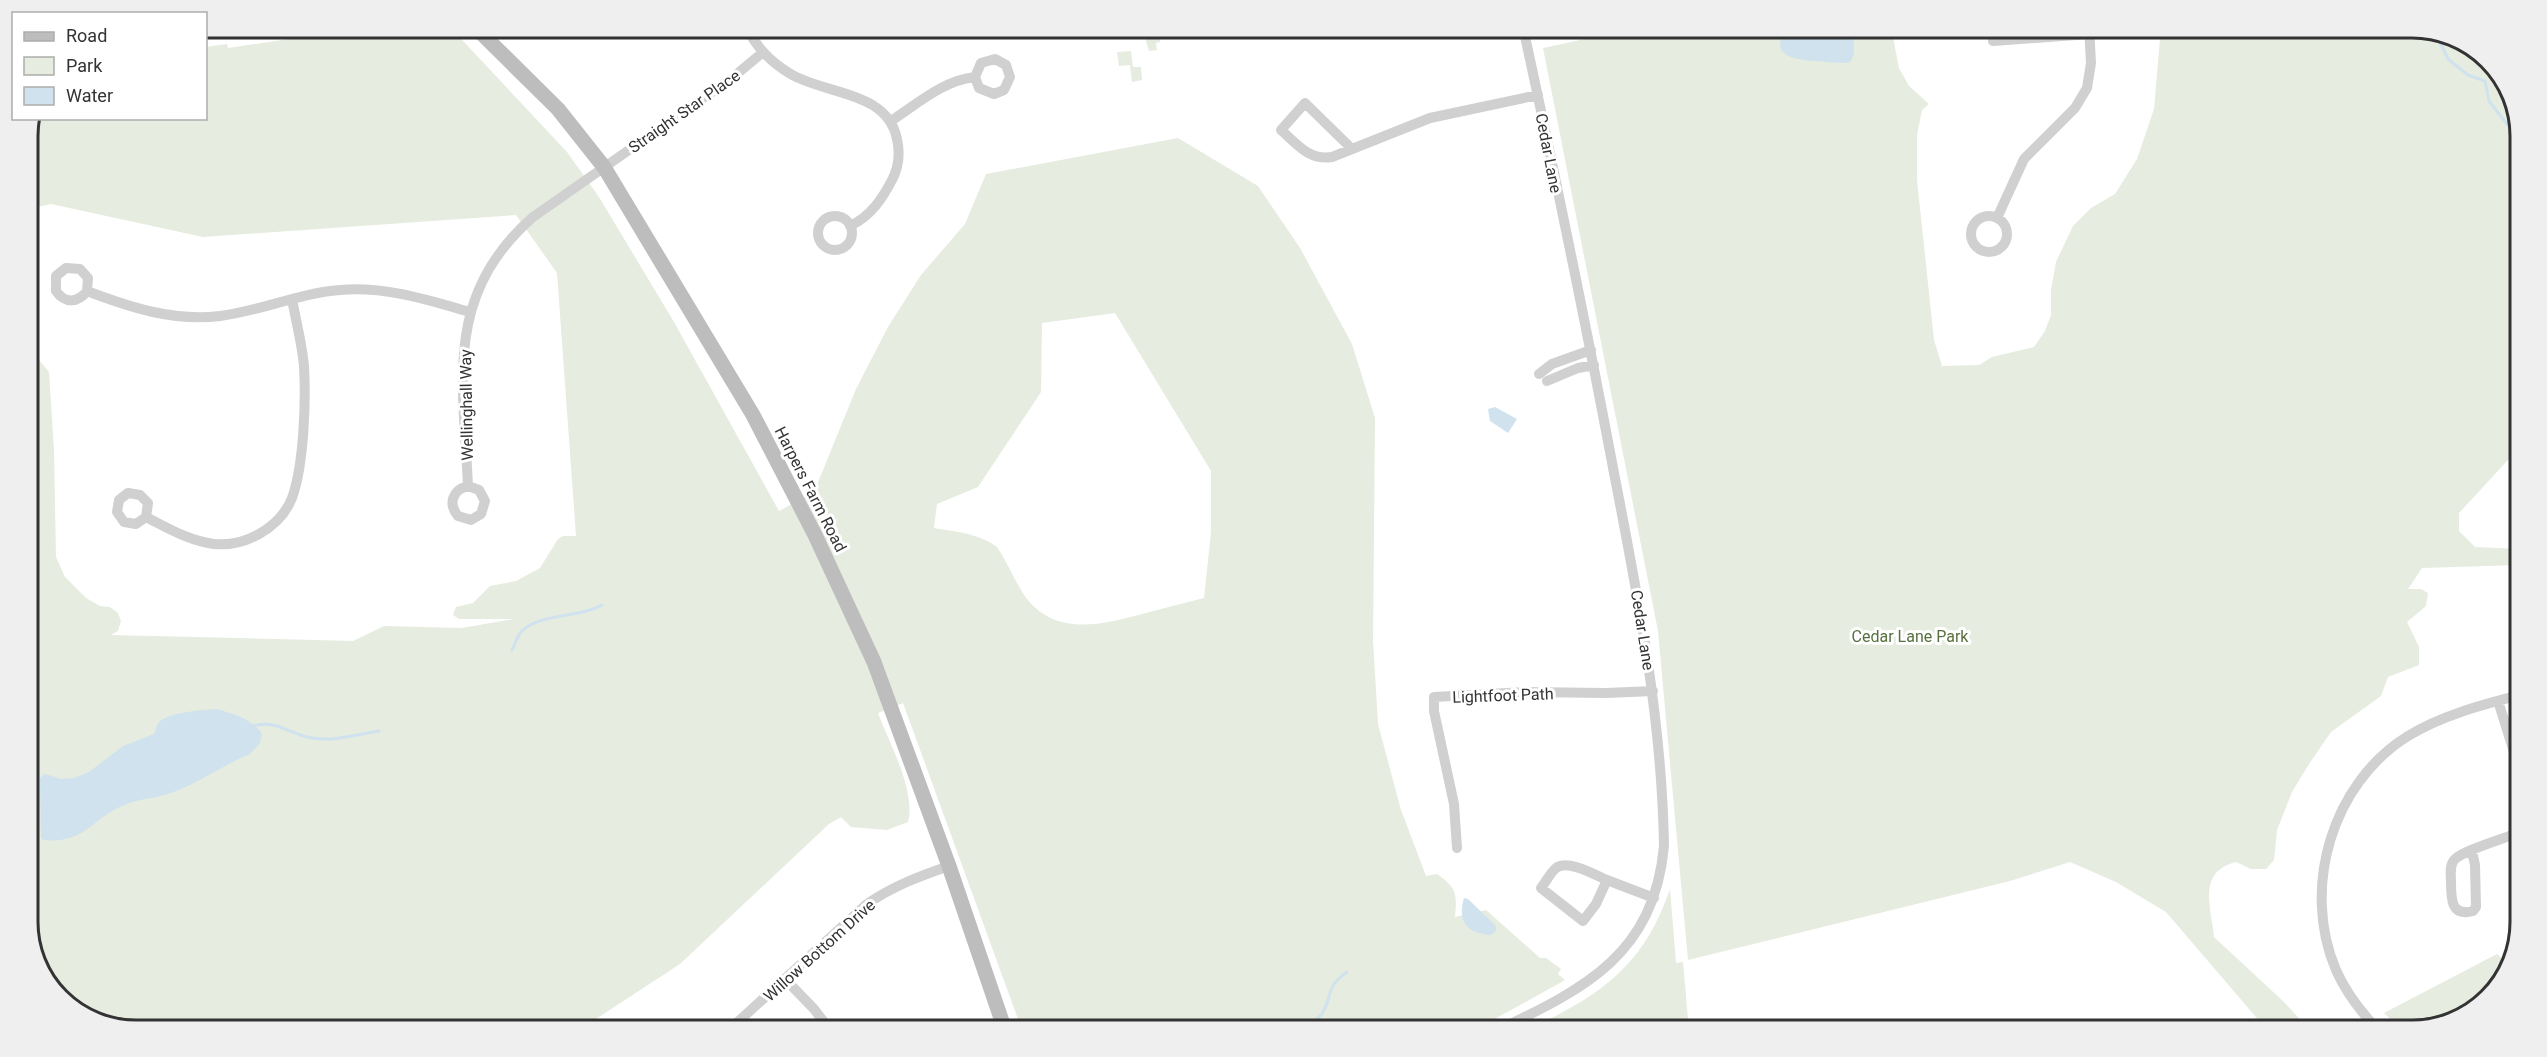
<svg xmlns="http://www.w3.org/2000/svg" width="2547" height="1057" font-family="Roboto,sans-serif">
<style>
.green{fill:#e6ecdf;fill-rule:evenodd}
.water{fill:#cfe2ee}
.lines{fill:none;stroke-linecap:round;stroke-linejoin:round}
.stream{stroke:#cfe2ee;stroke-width:3}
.minor{stroke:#d0d0d0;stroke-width:10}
.secondary{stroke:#bdbdbd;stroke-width:15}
.labels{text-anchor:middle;stroke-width:6;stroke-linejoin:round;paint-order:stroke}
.street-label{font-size:16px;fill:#333;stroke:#fff}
.park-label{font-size:16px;fill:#56703f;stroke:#fff}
.rim{fill:none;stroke:#333;stroke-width:3}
</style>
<rect width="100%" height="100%" fill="#fff"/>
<path class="green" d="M334,27H450L567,152L599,197L674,322L779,511L814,492L856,389L888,327L921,275L965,224L986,174L1178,138L1258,186L1300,248L1352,344L1375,418L1373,640L1378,724L1401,810L1426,876L1437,874C1457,888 1457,894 1455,917L1486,910L1540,958H1546L1561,969L1558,974L1565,980C1534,997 1504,1015 1472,1030H1022L903,703L878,713C889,743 916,790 908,822L887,830L851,827L841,817L829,824L680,964L579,1030H136L94,1022L49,987L27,929V346L49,372L54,450L56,557L65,577L86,598L100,606L110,607L118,613L121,621L118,631L111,635L353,641L384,626L461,628L514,619H459L453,615L456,607L473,603L490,586L516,581L540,568L558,539L563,536H576L557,273L516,215L203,237L51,204L27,209V129L32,119L206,118V47L227,44L228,48L316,35V30ZM1115,313L1211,471V532L1204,598C1183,603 1162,609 1142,614C1101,625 1057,636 1027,599C1015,583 1008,563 997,547C978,533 956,532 934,528L937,504L978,487L1041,392L1042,323Z
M1135,27H1160L1162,37L1160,38V42L1156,43L1157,50L1149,51L1142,28L1136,29Z
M1641,27H1891L1899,68L1909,86L1929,104L1922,110L1917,135V180L1934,340L1942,366L1979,365L1992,357L2034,347L2045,331L2051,315V290L2056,262L2073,226L2091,208L2115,194L2137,159L2154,109L2161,27H2411L2453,35L2501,75L2520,129V447L2459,513V531L2475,547L2520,549V565L2422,568L2408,589H2421L2428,593L2426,606L2407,622L2419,647V665L2388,677L2381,696L2331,732L2309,764L2292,792L2277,830L2274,860L2266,869H2251L2236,862C2197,872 2211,906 2214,937L2284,1002L2310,1030H2267L2166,912L2116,882L2070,862L2010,881L1688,960L1658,631L1543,48Z
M1131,51L1133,67H1141L1142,80L1132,82L1130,65L1119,66L1117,52Z
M1670,889L1676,963L1683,962L1689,1030H1527C1599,996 1643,968 1670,889Z
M2497,954L2510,965L2472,1011L2412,1030H2402L2384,1013Z"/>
<path class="water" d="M1788,27H1853L1854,55L1850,62C1841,64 1835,62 1826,62C1806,60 1762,61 1788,27Z
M1495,407L1517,419L1508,433L1490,421L1488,409Z
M217,709C233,714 253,719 262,734L260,743L250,754C223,765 199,783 171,793C155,799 138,798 122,806C90,820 85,844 43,840L41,837L40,778L45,774L61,779L74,778L89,772L123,746L154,734C156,730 157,724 160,721C171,712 203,710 217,709Z
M1464,898L1468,899L1496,926V931L1491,935C1467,933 1457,922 1464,898Z"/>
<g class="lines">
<path class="stream" d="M2427,30L2431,36L2439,40L2448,59L2468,75L2485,81L2489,101L2520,141
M512,650C515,644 517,637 521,632C538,613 580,618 602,605
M253,726C276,719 289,734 312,738C333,742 358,734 379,731
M1301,1030C1309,1025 1318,1020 1323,1012C1333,994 1326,986 1347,972"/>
<path class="minor" d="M746,27C757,47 769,61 789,73C824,95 887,90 897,139C900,153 899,167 892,180C882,199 871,216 850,226
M1993,41L2090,34
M891,121C917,104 944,80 975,77L979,88L994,94L1004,90L1010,77L1006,65L995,59L981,63L975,77
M1351,148L1305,103L1281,130C1297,144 1309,161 1332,157L1430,118L1538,95
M818 233a17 17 0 1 1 34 0a17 17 0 1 1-34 0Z
M1971 234a18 18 0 1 1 36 0a18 18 0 1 1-36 0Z
M1997,218L2024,159L2075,108L2087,88L2091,63L2089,27
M87,291C78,303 65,304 56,291V276L66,268L80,269L88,278L87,291C129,307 174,322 220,316C261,311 299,293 340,290C385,286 428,300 470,312
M1539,374L1552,364L1591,350
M1547,381L1578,368L1594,365
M468,486L479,490L485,501L481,514L471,520L458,516C448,504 452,490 468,486C463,380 444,295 533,217L732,78L762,53
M146,517L148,503L140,495L128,493L119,500L117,512L124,522L136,524L146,517C168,528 189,541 214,544C245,547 280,528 292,498C304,465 306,401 304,366C302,344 296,321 292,299
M2498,701L2520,771
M1457,848L1454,804L1434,711V697L1526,692L1606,693L1653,691
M2472,851L2475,865L2476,907L2473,911C2451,917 2451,899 2451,882C2451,875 2449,865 2455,859C2464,850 2506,838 2520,832
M1607,880C1595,875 1568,859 1556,868C1550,873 1546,882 1541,888L1583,921L1596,904L1607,880L1654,898
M786,980L814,1009L830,1030
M729,1030L867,904C893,886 920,876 949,866
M1498,1030C1586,988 1654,954 1664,846C1662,720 1638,596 1614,473C1586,324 1555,175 1523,27
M2378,1030C2361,1012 2346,993 2336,970C2301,888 2332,783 2408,736C2442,715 2482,705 2520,695"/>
<path class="secondary" d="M475,27L558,109L604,167L753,415L815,535L874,662L949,866L1005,1030"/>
</g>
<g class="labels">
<g class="street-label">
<text transform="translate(684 111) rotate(-35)" y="6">Straight Star Place</text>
<text transform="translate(1549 153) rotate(79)" y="6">Cedar Lane</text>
<text transform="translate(466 405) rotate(-91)" y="6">Wellinghall Way</text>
<text transform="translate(811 489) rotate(63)" y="6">Harpers Farm Road</text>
<text transform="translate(1643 630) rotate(81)" y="6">Cedar Lane</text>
<text transform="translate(1503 695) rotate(-2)" y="6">Lightfoot Path</text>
<text transform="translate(819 950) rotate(-42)" y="6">Willow Bottom Drive</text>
</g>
<g class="park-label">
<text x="1910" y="642">Cedar Lane Park</text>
</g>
</g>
<path d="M0 0H2547V1057H0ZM136 38H2412A98 98 0 0 1 2510 136V922A98 98 0 0 1 2412 1020H136A98 98 0 0 1 38 922V136A98 98 0 0 1 136 38Z" fill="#efefef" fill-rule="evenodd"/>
<path class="rim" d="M136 38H2412A98 98 0 0 1 2510 136V922A98 98 0 0 1 2412 1020H136A98 98 0 0 1 38 922V136A98 98 0 0 1 136 38Z"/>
<rect x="12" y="12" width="195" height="108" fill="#ffffff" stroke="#adadad" stroke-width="1.5"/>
<rect x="24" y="32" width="30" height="9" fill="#bdbdbd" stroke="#adadad" stroke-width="1.5"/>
<text x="66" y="42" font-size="18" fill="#333333">Road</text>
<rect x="24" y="57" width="30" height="18" fill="#e6ecdf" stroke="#adadad" stroke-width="1.5"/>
<text x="66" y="72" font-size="18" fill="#333333">Park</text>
<rect x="24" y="87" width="30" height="18" fill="#cfe2ee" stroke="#adadad" stroke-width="1.5"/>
<text x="66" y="102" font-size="18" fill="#333333">Water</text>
</svg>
